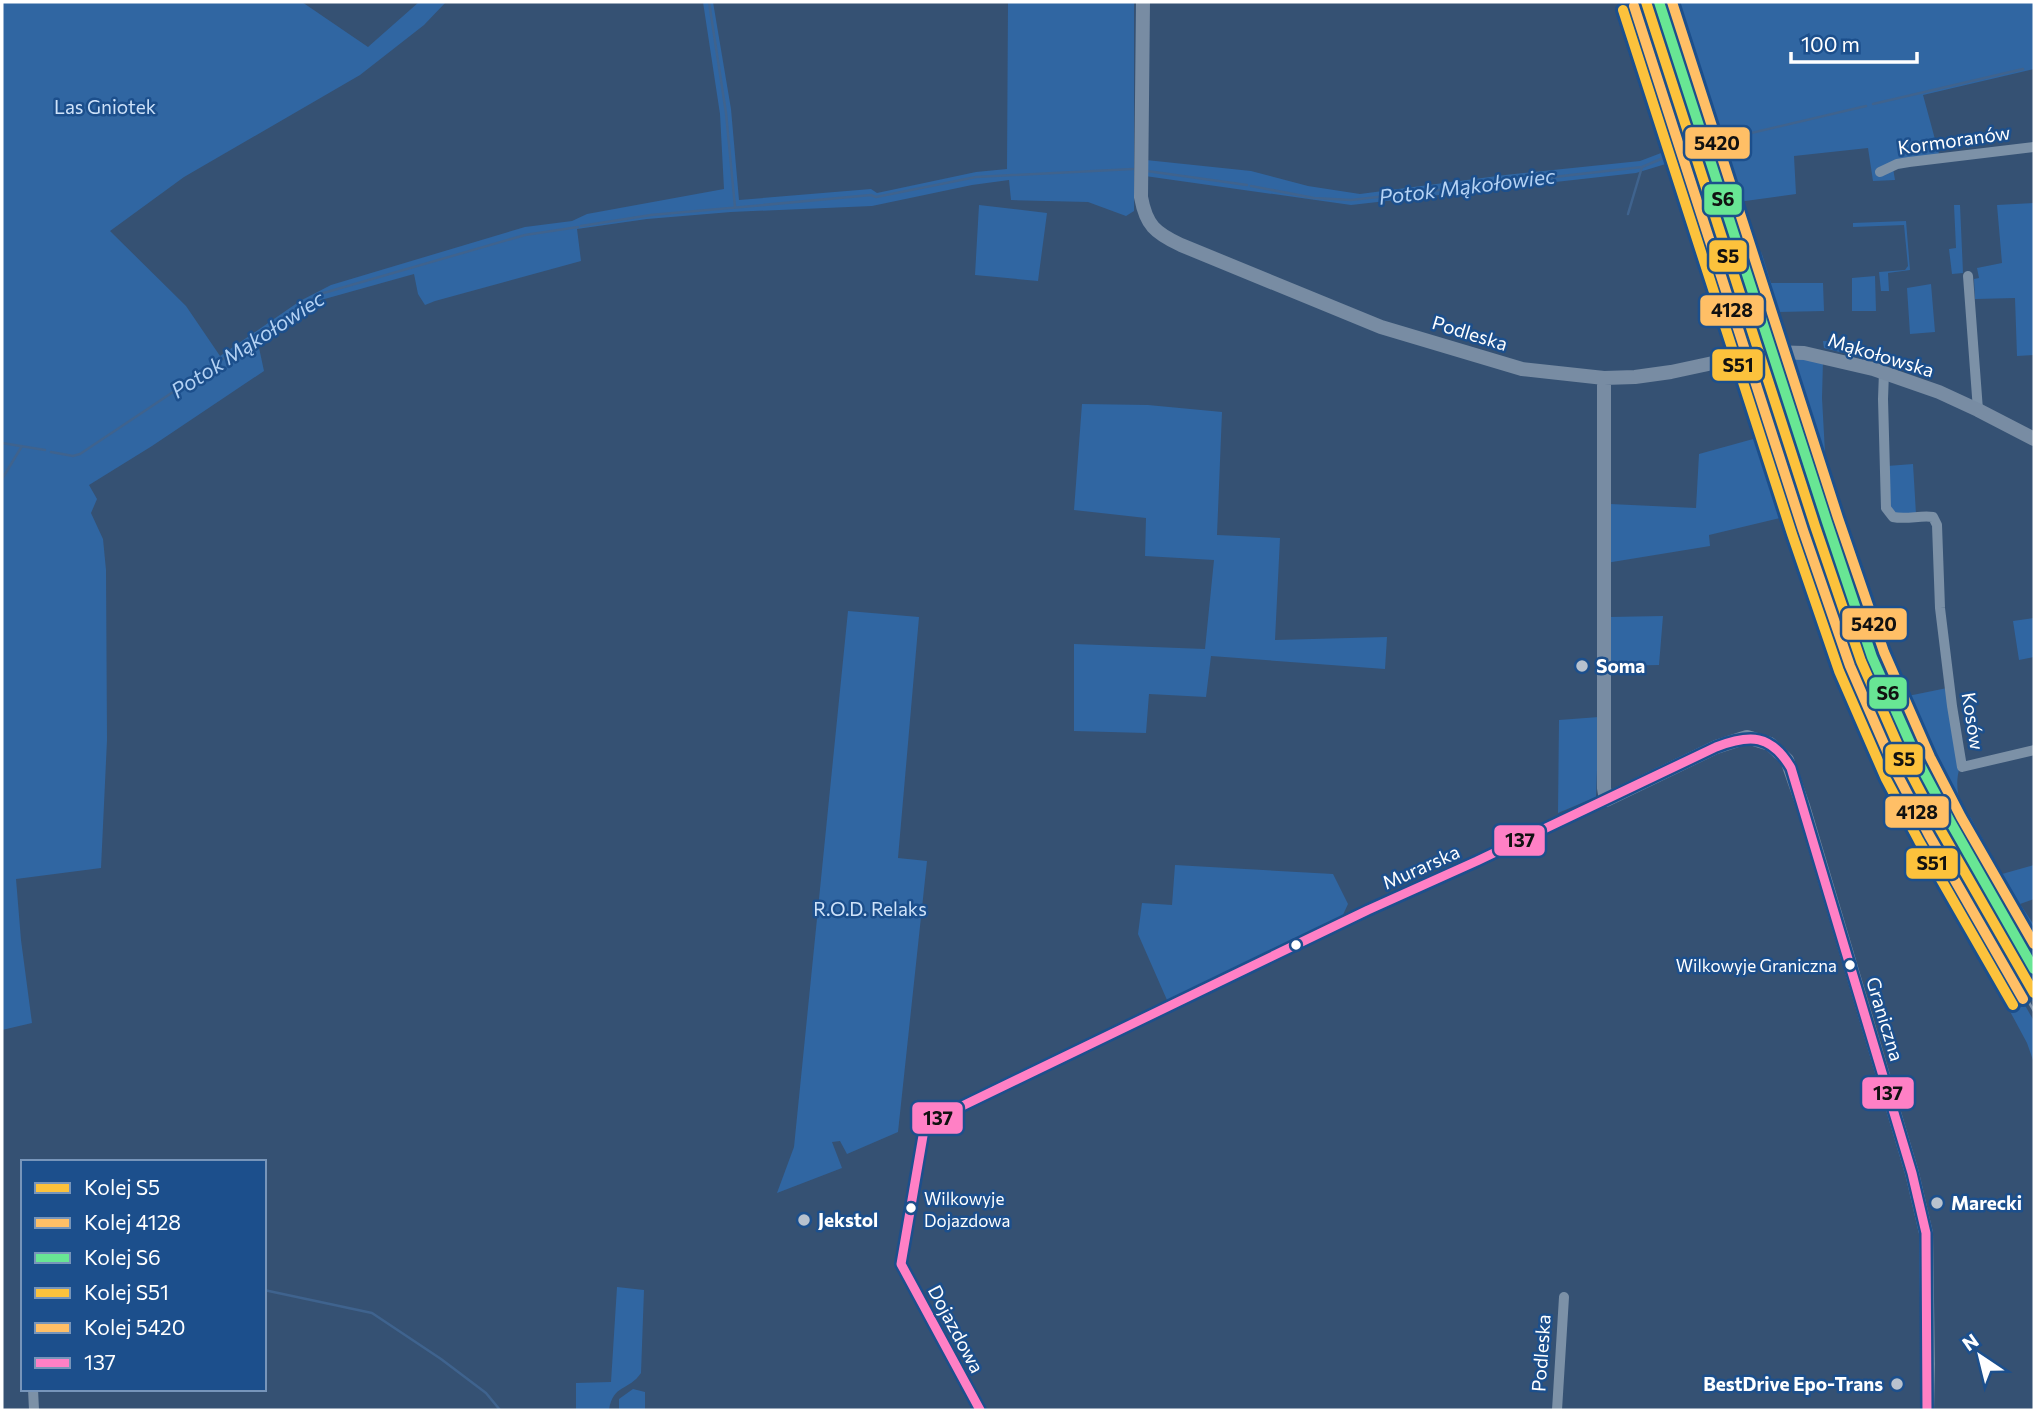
<svg xmlns="http://www.w3.org/2000/svg" width="2036" height="1412" font-family="Commissioner,sans-serif">
<style>
.green{fill:#3066a2}
.lines{fill:none;stroke-linecap:round;stroke-linejoin:round}
.stream{stroke:#3f638e;stroke-width:2.5}
.street{stroke:#7c91a7;stroke-width:10}
.secondary{stroke:#788ca3;stroke-width:14}
.rail{stroke:#7d91a6;stroke-width:2.5;stroke-dasharray:12 5;stroke-linecap:butt}
.bus-1-casing{stroke:#1c4f8c;stroke-width:14}
.bus-1{stroke:#ff80c5;stroke-width:9}
.rail-1-casing{stroke:#1c4f8c;stroke-width:16}
.rail-2-casing{stroke:#1c4f8c;stroke-width:16}
.rail-3-casing{stroke:#1c4f8c;stroke-width:16}
.rail-4-casing{stroke:#1c4f8c;stroke-width:16}
.rail-5-casing{stroke:#1c4f8c;stroke-width:16}
.rail-1{stroke:#fcc23c;stroke-width:10}
.rail-2{stroke:#ffbf66;stroke-width:10}
.rail-3{stroke:#68e694;stroke-width:10}
.rail-4{stroke:#fcc23c;stroke-width:10}
.rail-5{stroke:#ffbf66;stroke-width:10}
.poi-dot{fill:#b8c2ce;stroke:#1c4f8c;stroke-width:2.5}
.bus-dot{fill:#fff;stroke:#1c4f8c;stroke-width:2.5}
.labels{text-anchor:middle;stroke-width:5;stroke-linejoin:round;paint-order:stroke}
.bus-label{font-size:17px;fill:#fff;stroke:#1c4f8c;text-anchor:end}
.park-label{font-size:19px;fill:#cee2f9;stroke:#1c4f8c}
.street-label{font-size:19px;fill:#fff;stroke:#1c4f8c}
.poi-label{font-size:19px;font-weight:bold;fill:#fff;stroke:#1c4f8c;text-anchor:start}
.water-label{font-size:21px;font-style:italic;fill:#b4d2f4;stroke:#1c4f8c}
.line-badge{stroke:#1c4f8c;stroke-width:2.5}
.pale-badge-label{font-size:19px;text-anchor:middle;font-weight:bold;fill:#111}
</style>
<rect width="100%" height="100%" fill="#355173"/>
<path class="green" d="M2,2H302L368,47L419,2H446L424,25L360,75L184,177L110,231L186,306L220,356L300,301L331,285L525,227L572,221L587,214L724,189L720,114L703,2H713L731,109L739,200L871,189L877,193L976,172L1007,169L1008,2H1134V211L1126,216L1088,202L1011,200L1009,180L972,185L872,206L731,212L647,219L577,229L581,261L435,301L425,305L418,294L414,274L321,300L258,343L264,371L152,446L89,485L97,499L91,513L103,539L106,570L107,740L101,868L16,879L21,940L32,1023L2,1030Z
M1674,2H2034V69L1923,95L1939,154L1892,162L1895,180L1873,181L1868,148L1794,156L1796,194L1738,202Z
M1636,22L1740,340L1733,342L1712,289L1669,163L1636,173L1351,205L1145,176L1146,160L1251,171L1308,186L1360,194L1505,175L1640,161L1669,150L1640,54Z
M2034,203V355L2017,356L2015,298L1975,299L1974,279L1979,278L1977,268L2002,263L1997,205Z
M979,205L1047,213L1038,281L975,275Z
M1954,205H1960L1963,273L1952,274L1949,249L1956,248Z
M1906,221L1910,270L1888,273L1889,291H1881L1879,272L1905,270L1908,266L1904,225L1853,227V223Z
M1761,251L1771,283H1823L1824,311L1778,312L1764,271Z
M1875,276L1876,311H1852V278Z
M1931,284L1935,332L1910,334L1907,288Z
M1823,341L1855,342V356L1824,348Z
M1782,357L1823,360L1822,398L1826,471L1851,553L1871,608L1868,607Z
M1082,404L1148,405L1222,412L1217,535L1280,538L1275,640L1387,637L1385,669L1211,656L1206,697L1149,694L1146,733L1074,731V644L1205,649L1214,560L1145,556L1146,518L1074,510Z
M1764,436L1788,516L1709,535L1710,546L1606,563L1610,504L1696,508L1699,454Z
M1913,464L1916,514L1898,516L1890,511L1887,466Z
M1809,535L1852,661L1861,684L1900,764L1964,876L1954,883L2034,1021V1063L2027,1043L1863,738L1846,679L1831,655L1796,539Z
M848,611L919,617L898,858L927,861L898,1132L847,1154L840,1141L832,1142L842,1168L777,1193L794,1147Z
M1663,616L1659,665L1608,666L1609,617Z
M2034,618V657L2019,660L2013,621Z
M1947,688L1960,767C1954,783 1958,807 1971,818L2002,874L2034,865V899L2020,904L2034,925V956L1960,825L1903,697Z
M1599,717L1596,797L1558,813L1559,720Z
M1175,865L1333,874L1348,904L1342,917L1167,1000L1138,934L1142,903L1172,905Z
M617,1287L644,1290L641,1373C629,1391 613,1384 609,1410H576V1383L611,1382Z
M633,1389L645,1392V1410H619V1399Z"/>
<g class="lines">
<path class="stream" d="M709,2L726,113L735,207
M1873,104L2023,69
M1717,141L1866,106
M1147,171L1247,185
M1251,186L1314,198L1351,200L1642,167L1680,151
M731,208L871,195L876,197L976,177L1133,169
M1628,214L1642,167
M581,226L651,215L730,208
M2,443L45,450
M51,452L73,456L80,454L320,294L525,235L578,227
M2,479L22,446
M264,1290L372,1313L441,1359L486,1393L500,1410"/>
<path class="street" d="M1880,172L1897,164L1909,162L2034,147
M1968,276L1978,410
M1884,372L1883,399L1886,508L1893,517C1907,520 1920,515 1933,517L1937,525L1940,608L1952,706L1962,767L2034,750
M33,1389L34,1410
M980,1410L901,1264L925,1124L1368,910L1606,800
M1557,1410L1564,1297"/>
<path class="secondary" d="M1143,2L1141,197C1146,225 1155,233 1181,245L1381,327L1522,369L1604,378L1635,377L1671,372L1764,352L1804,353L1873,369L1939,392L1978,410L2034,439
M1604,378V788L1606,800L1716,747L1747,737L1770,744L1787,760L1803,806L1912,1173L1926,1233L1928,1364L1927,1410"/>
<path class="rail" d="M1960,884L2034,1011"/>
<g class="bus-1-casing">
<path id="bus-1" d="M980,1410L901,1264L925,1124L1368,910L1477,861L1716,747C1750,734 1771,734 1791,768L1912,1173L1926,1233L1927,1410"/>
</g>
<use href="#bus-1" class="bus-1"/>
<g class="rail-1-casing">
<path id="rail-1" d="M1646,2L1815,526L1861,661L1908,768L1940,829L2034,993"/>
</g>
<g class="rail-2-casing">
<path id="rail-2" d="M1634,6L1803,530L1850,666L1897,774L1929,835L2023,999"/>
</g>
<g class="rail-3-casing">
<path id="rail-3" d="M1659,2L1827,522L1872,657L1919,763L1951,823L2034,969"/>
</g>
<g class="rail-4-casing">
<path id="rail-4" d="M1623,10L1792,534L1839,671L1886,779L1919,841L2013,1005"/>
</g>
<g class="rail-5-casing">
<path id="rail-5" d="M1672,2L1838,518L1884,652L1930,757L1961,817L2034,944"/>
</g>
<use href="#rail-1" class="rail-1"/>
<use href="#rail-2" class="rail-2"/>
<use href="#rail-3" class="rail-3"/>
<use href="#rail-4" class="rail-4"/>
<use href="#rail-5" class="rail-5"/>
</g>
<g class="poi-dot">
<circle cx="1582" cy="666" r="7"/>
<circle cx="1937" cy="1203" r="7"/>
<circle cx="804" cy="1220" r="7"/>
<circle cx="1897" cy="1384" r="7"/>
</g>
<g class="bus-dot">
<circle cx="1296" cy="945" r="6"/>
<circle cx="1850" cy="965" r="6"/>
<circle cx="911" cy="1208" r="6"/>
</g>
<g class="labels">
<g class="bus-label">
<text x="1837" y="972">Wilkowyje Graniczna</text>
<text x="924" y="1205" text-anchor="start">Wilkowyje<tspan x="924" dy="22">Dojazdowa</tspan></text>
</g>
<g class="park-label">
<text x="105" y="114">Las Gniotek</text>
<text x="870" y="916">R.O.D. Relaks</text>
</g>
<g class="street-label">
<text transform="translate(1954 140) rotate(-8)" y="7">Kormoranów</text>
<text transform="translate(1470 333) rotate(17)" y="7">Podleska</text>
<text transform="translate(1881 355) rotate(17)" y="7">Mąkołowska</text>
<text transform="translate(1973 721) rotate(81)" y="7">Kosów</text>
<text transform="translate(1421 867) rotate(-24)" y="7">Murarska</text>
<text transform="translate(1885 1019) rotate(73)" y="7">Graniczna</text>
<text transform="translate(956 1329) rotate(62)" y="7">Dojazdowa</text>
<text transform="translate(1541 1353) rotate(-86)" y="7">Podleska</text>
</g>
<g class="poi-label">
<text x="1596" y="673">Soma</text>
<text x="1951" y="1210">Marecki</text>
<text x="818" y="1227">Jekstol</text>
<text x="1883" y="1391" text-anchor="end">BestDrive Epo-Trans</text>
</g>
<g class="water-label">
<text transform="translate(1467 187) rotate(-7)" y="7">Potok Mąkołowiec</text>
<text transform="translate(248 345) rotate(-33)" y="7">Potok Mąkołowiec</text>
</g>
</g>
<g class="line-badge">
<rect x="1684" y="126" width="67" height="34" rx="7" fill="#ffbf66"/>
<rect x="1703" y="183" width="40" height="33" rx="7" fill="#68e694"/>
<rect x="1708" y="239" width="40" height="34" rx="7" fill="#fcc23c"/>
<rect x="1699" y="294" width="66" height="33" rx="7" fill="#ffbf66"/>
<rect x="1711" y="348" width="53" height="34" rx="7" fill="#fcc23c"/>
<rect x="1841" y="607" width="67" height="34" rx="7" fill="#ffbf66"/>
<rect x="1868" y="676" width="40" height="34" rx="7" fill="#68e694"/>
<rect x="1884" y="743" width="40" height="33" rx="7" fill="#fcc23c"/>
<rect x="1884" y="795" width="66" height="34" rx="7" fill="#ffbf66"/>
<rect x="1493" y="824" width="53" height="33" rx="7" fill="#ff80c5"/>
<rect x="1905" y="847" width="54" height="33" rx="7" fill="#fcc23c"/>
<rect x="1861" y="1076" width="54" height="34" rx="7" fill="#ff80c5"/>
<rect x="911" y="1101" width="53" height="34" rx="7" fill="#ff80c5"/>
</g>
<g class="pale-badge-label">
<text x="1717" y="150">5420</text>
<text x="1723" y="206">S6</text>
<text x="1728" y="263">S5</text>
<text x="1732" y="317">4128</text>
<text x="1738" y="372">S51</text>
<text x="1874" y="631">5420</text>
<text x="1888" y="700">S6</text>
<text x="1904" y="766">S5</text>
<text x="1917" y="819">4128</text>
<text x="1520" y="847">137</text>
<text x="1932" y="870">S51</text>
<text x="1888" y="1100">137</text>
<text x="938" y="1125">137</text>
</g>
<rect width="2036" height="1412" fill="none" stroke="#ffffff" stroke-width="7"/>
<rect x="21" y="1160" width="245" height="231" fill="#1c4f8c" stroke="#7795ba" stroke-width="2"/>
<rect x="35" y="1183" width="35" height="10" fill="#fcc23c" stroke="#7795ba" stroke-width="2"/>
<text x="84" y="1195" font-size="21" fill="#ffffff">Kolej S5</text>
<rect x="35" y="1218" width="35" height="10" fill="#ffbf66" stroke="#7795ba" stroke-width="2"/>
<text x="84" y="1230" font-size="21" fill="#ffffff">Kolej 4128</text>
<rect x="35" y="1253" width="35" height="10" fill="#68e694" stroke="#7795ba" stroke-width="2"/>
<text x="84" y="1265" font-size="21" fill="#ffffff">Kolej S6</text>
<rect x="35" y="1288" width="35" height="10" fill="#fcc23c" stroke="#7795ba" stroke-width="2"/>
<text x="84" y="1300" font-size="21" fill="#ffffff">Kolej S51</text>
<rect x="35" y="1323" width="35" height="10" fill="#ffbf66" stroke="#7795ba" stroke-width="2"/>
<text x="84" y="1335" font-size="21" fill="#ffffff">Kolej 5420</text>
<rect x="35" y="1358" width="35" height="10" fill="#ff80c5" stroke="#7795ba" stroke-width="2"/>
<text x="84" y="1370" font-size="21" fill="#ffffff">137</text>
<g transform="translate(1980 1356) rotate(325)" stroke="#1c4f8c" stroke-width="5" paint-order="stroke">
<path d="M0-5L12 26L0 18L-12 26Z" fill="#ffffff"/>
<text y="-10" font-size="19" font-weight="bold" text-anchor="middle" fill="#ffffff">N</text>
</g>
<path d="M1791 52v10h126v-10" fill="none" stroke="#ffffff" stroke-width="3.5"/>
<text x="1801" y="52" font-size="21" fill="#ffffff" stroke="#1c4f8c" stroke-width="5" paint-order="stroke">100 m</text>
</svg>
